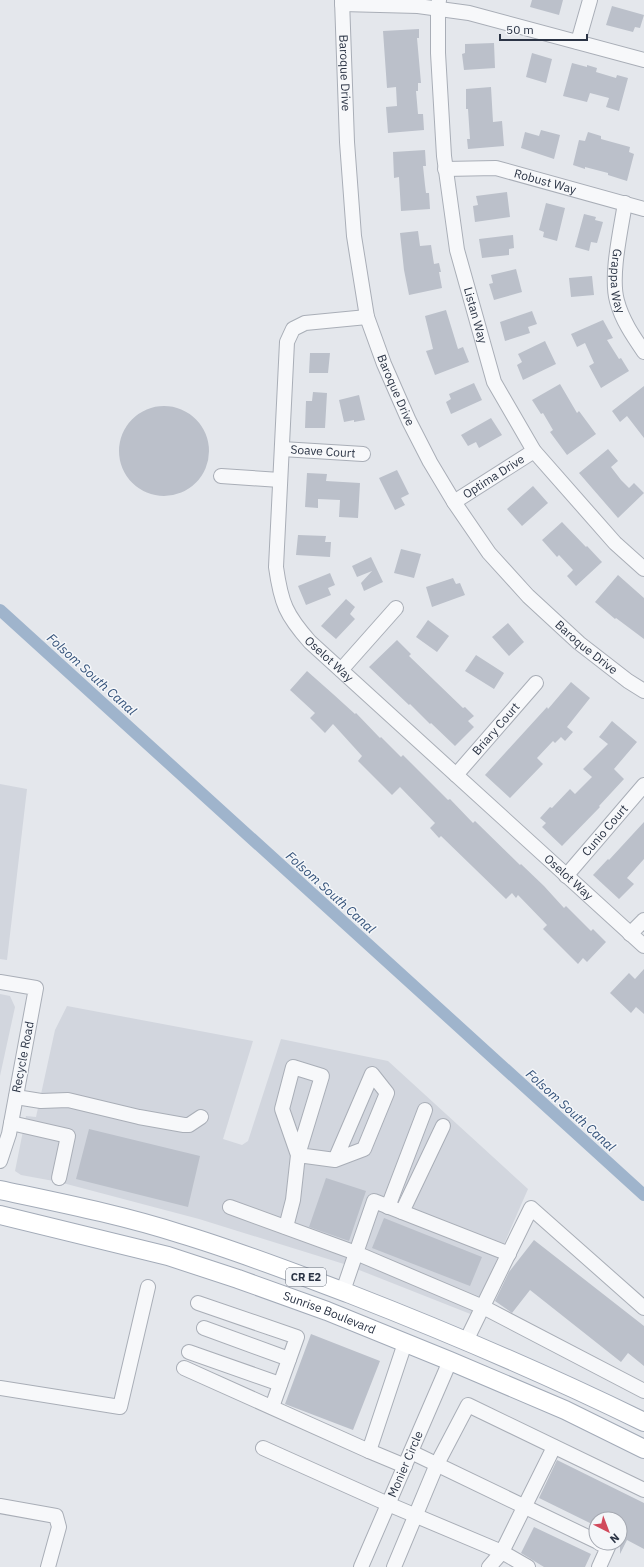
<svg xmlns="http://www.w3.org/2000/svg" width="644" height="1567" font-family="'IBM Plex Sans',sans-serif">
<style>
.built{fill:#d2d6de}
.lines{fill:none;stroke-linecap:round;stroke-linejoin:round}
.canal{stroke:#9fb4cc;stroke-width:12}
.building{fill:#bbc0ca}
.minor-casing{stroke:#a9aeb7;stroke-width:16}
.major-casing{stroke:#a3abb8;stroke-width:20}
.minor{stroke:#f7f8fa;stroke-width:14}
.major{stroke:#fff;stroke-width:18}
.labels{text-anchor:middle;stroke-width:3;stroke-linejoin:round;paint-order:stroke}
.shield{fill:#f4f6f9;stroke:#676e7b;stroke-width:1}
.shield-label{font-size:11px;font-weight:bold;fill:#2b3445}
.street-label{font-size:12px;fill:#2b3445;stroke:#f4f6f9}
.water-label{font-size:13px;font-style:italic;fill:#34527a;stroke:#f4f6f9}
</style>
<rect width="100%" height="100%" fill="#e4e7ec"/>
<path class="built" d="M0,784L27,789L7,960L0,959Z
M0,994L10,996L15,1007L0,1076Z
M67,1006L253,1041L223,1139L242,1145L248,1141L281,1039L388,1061L528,1189L473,1315L344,1264L199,1219L59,1182L21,1175L15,1171L26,1116L36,1117L55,1030Z"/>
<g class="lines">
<path class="canal" d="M0,610L644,1195"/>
</g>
<path class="building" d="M532,0H563L559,15L530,7Z
M612,6L644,15L640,28L635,27L633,32L606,25Z
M419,29V38H417L421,83H418V91H416L418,114H423L424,130L388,133L386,107L397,106L396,87L387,88L383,31Z
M494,43L495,68L464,70L462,54L465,53V44Z
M532,53L552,59L546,83L526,77Z
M572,63L587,67V65L597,68L596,72L616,78L617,75L628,78L619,111L606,107L609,98L590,93L587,102L563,96Z
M491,87L493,122L502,121L504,146L468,149L467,139H470L468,109H466V89Z
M541,130L560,135L554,159L521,148L525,132L539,136Z
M588,132L601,136V139L630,147L629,152L634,154L627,181L608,175V173L585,167V169L573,165L579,140L585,141Z
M425,150L426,166H423L425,185L426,193H429L430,209L401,211L399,177L394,178L393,152Z
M507,192L510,217L475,222L473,206L478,205L476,196Z
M546,203L565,208L557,241L543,237L544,232L539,230Z
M584,214L596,217L595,220L603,222L597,243L591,242L589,251L575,247Z
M418,231L420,246L431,245L434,264L439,263L441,272H439L442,288L409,295L404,270L400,233Z
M513,235L514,248L509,249V255L482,258L479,239Z
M516,269L522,292L494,300L489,284L493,283L491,275Z
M592,276L594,295L571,297L569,278Z
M446,310L458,349L463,347L469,362L435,375L426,351L433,349L425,316Z
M532,311L537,324L528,327L530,333L505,341L500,322Z
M603,320L613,338L607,340L619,359L621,358L629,371L601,388L589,366L594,363L585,343L577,347L571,334Z
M545,341L556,364L523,380L517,365L522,362L518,354Z
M310,353H330L328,373H309Z
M474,383L482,400L451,414L446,402L451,399L449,394Z
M560,384L577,413L579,411L596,434L567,455L550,432L553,430L543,413L541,414L532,400Z
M644,386V438L627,416L620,422L612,411Z
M313,392L327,393L325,428H305L306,401H312Z
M359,395L365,420L354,422V420L344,422L339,400Z
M119 451a45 45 0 1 1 90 0a45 45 0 1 1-90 0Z
M491,418L502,435L479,448L476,442L468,446L461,435Z
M608,449L618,461L611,467L621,480L629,488L634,483L644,493L618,518L579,473Z
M397,470L409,494L401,498L405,505L395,510L379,478Z
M307,473L327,474L326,481L360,483L358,518L339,517L340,500L318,499V508L305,507Z
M533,486L548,503L522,526L507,509Z
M562,522L586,547L587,546L602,562L576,586L567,576L573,570L559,555L557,557L542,540Z
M298,535L326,536L325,542H331L330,557L296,555Z
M401,549L421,554L414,578L394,573Z
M371,557L383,582L364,591L361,583L372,571L357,577L352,566Z
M330,573L335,585L328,588L331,595L306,605L298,586Z
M618,575L644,598V639L616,618L615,619L595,602Z
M453,578L456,584L460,583L465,595L432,607L426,587Z
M346,599L355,607L350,614L355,619L336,639L321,626Z
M428,620L449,636L437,652L416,637Z
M508,623L524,642L509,656L492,637Z
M397,640L411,654L409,656L463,708L465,707L474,716L468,721L474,727L455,746L431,723L430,724L410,704L409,705L369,667Z
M476,655L504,673L494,689L465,671Z
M307,671L333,694L355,714L356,713L380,738L381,737L401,757L403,755L448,800L450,799L473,823L475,821L520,865L521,864L544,886L564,908L566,906L591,931L593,929L606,942L587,962L583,958L578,964L543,929L547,925L518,895L516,898L512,893L506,899L441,836L439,838L430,828L435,823L400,787L392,795L358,761L362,756L333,724L325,733L310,718L315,713L290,690Z
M571,682L590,698L567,727L573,732L565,741L561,737L555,743L553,741L537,758L543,764L510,798L485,775L547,707L548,709Z
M612,721L637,742L614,769L624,779L599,806L600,807L562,846L542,827L546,823L540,818L550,807L552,808L570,789L575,794L592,777L583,769L608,744L599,737Z
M644,822V859L627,878L634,884L619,899L593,875L608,859L609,860Z
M644,969V1014L636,1007L631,1013L610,993L629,973L635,979Z
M89,1129L200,1156L188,1207L76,1179Z
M326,1178L366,1191L349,1241L309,1227Z
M384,1218L482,1257L470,1286L372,1248Z
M534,1240L644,1326V1366L628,1353L621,1362L530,1290L512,1313L495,1301L509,1272Z
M311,1334L380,1361L353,1430L285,1404Z
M557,1460L644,1503V1549L627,1540L620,1554V1519H596V1526L539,1498Z
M534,1527L591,1554L585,1567H544L521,1553Z"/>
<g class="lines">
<g class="minor-casing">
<g id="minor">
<path id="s1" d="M342,0L347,142L354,236L367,317L384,364L409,421L430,462L454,502L489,553L528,596L579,643L628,681L644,691"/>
<path id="s2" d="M439,0L438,8V53L444,156L457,250L494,382L534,451L615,543L644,569"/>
<path d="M342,4L418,6L469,13L644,60"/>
<path d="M578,42L590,0"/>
<path id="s3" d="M445,169L496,168L644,209"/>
<path id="s4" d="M625,203C621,229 610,276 617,301C622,320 633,336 644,352"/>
<path id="s5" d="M367,317L305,323L293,329L287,342L276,567C281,603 286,615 310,642L644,946"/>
<path id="s6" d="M282,449L363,454"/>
<path d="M221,476L280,480"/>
<path id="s7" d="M454,502L534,451"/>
<path d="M341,670L396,608"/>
<path id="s8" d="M456,775L536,683"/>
<path id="s9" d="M566,876L644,785"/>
<path d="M630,934L644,920"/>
<path d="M0,982L36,988L9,1134L0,1161"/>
<path d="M16,1097L41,1101L68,1100L139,1117L184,1125H189L201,1117"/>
<path d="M11,1123L68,1136L59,1178"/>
<path d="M230,1207L356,1253L343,1291"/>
<path d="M388,1207L425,1110"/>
<path d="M402,1212L443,1126"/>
<path d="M286,1227L293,1200L298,1155L322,1076L293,1067L282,1109L298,1155L335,1160L364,1149L387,1093L372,1074L335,1160"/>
<path d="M509,1254L374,1201L356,1253L483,1307L644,1391"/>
<path d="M198,1303L297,1337L272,1407"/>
<path d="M204,1328L289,1359"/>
<path d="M466,1341L531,1208L644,1308"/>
<path d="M189,1352L280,1384"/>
<path d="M184,1368L369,1451L405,1343"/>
<path d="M0,1388L120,1407L148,1287"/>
<path d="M263,1448L388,1504L502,1552L554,1447"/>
<path d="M369,1451L405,1466"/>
<path d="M411,1452L596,1541"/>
<path d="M0,1506L56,1516L59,1527L48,1567"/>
<path id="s10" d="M361,1567L450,1361"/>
<path d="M394,1567L437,1464L468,1405L644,1490"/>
<path d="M489,1567L502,1552L528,1567"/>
<path d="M599,1567L608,1547L599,1543"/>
</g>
</g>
<g class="major-casing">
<g id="major">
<path d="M0,1190C61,1203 122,1215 181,1234C238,1251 294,1273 350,1294C450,1333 548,1375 644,1422"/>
<path id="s11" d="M0,1215L168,1256L238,1279L327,1311L450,1361L565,1410L644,1449"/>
</g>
</g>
<use href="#minor" class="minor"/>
<use href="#major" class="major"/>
</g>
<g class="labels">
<rect class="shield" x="286" y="1268" width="40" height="18" rx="3"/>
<g class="shield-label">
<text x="306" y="1281">CR E2</text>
</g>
<g class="street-label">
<text dy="4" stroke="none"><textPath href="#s1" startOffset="73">Baroque Drive</textPath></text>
<text dy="4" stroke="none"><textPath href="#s3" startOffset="102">Robust Way</textPath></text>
<text dy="4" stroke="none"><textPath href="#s4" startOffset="79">Grappa Way</textPath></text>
<text dy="4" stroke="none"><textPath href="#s2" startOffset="319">Listan Way</textPath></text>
<text dy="4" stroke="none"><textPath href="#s1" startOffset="397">Baroque Drive</textPath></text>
<text dy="4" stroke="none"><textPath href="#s6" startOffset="41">Soave Court</textPath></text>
<text dy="4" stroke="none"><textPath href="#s7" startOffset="47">Optima Drive</textPath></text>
<text dy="4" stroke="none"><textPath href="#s1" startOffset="721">Baroque Drive</textPath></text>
<text dy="4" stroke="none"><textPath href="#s5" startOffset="425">Oselot Way</textPath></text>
<text dy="4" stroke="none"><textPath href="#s8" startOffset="61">Briary Court</textPath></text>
<text dy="4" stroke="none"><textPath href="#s9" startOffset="60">Cunio Court</textPath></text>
<text dy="4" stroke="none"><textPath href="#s5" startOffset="749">Oselot Way</textPath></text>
<text transform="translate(23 1057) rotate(-79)" y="4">Recycle Road</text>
<text dy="4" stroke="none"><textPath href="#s11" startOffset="344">Sunrise Boulevard</textPath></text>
<text dy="4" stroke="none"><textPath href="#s10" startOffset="112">Monier Circle</textPath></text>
</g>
<g class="water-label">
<text transform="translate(92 674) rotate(42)" y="5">Folsom South Canal</text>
<text transform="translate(331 892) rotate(42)" y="5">Folsom South Canal</text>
<text transform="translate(571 1110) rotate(42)" y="5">Folsom South Canal</text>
</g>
</g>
<g transform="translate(608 1531) rotate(138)"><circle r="19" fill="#f4f6f9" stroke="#a4a8b1"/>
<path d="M0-3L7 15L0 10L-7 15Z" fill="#d1495b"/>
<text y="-6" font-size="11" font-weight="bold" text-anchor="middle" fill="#2b3445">N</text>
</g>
<path d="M500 34v6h87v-6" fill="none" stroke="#2b3445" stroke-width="2"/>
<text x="506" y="34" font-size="12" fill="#2b3445" stroke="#f4f6f9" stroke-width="3" paint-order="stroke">50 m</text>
</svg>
